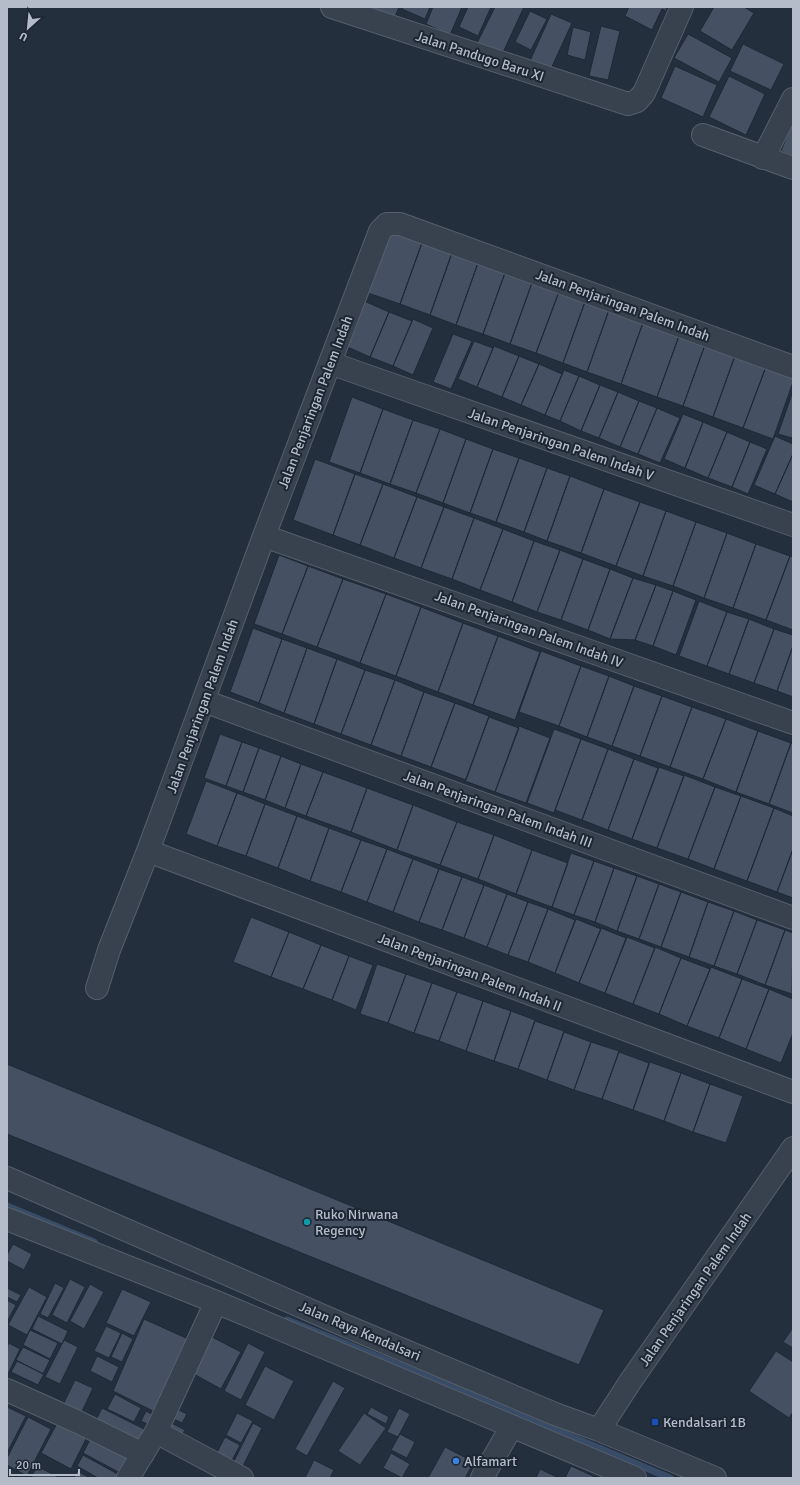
<svg xmlns="http://www.w3.org/2000/svg" width="800" height="1485" font-family="Signika,sans-serif">
<style>
.lines{fill:none;stroke-linecap:round;stroke-linejoin:round}
.stream{stroke:#394c67;stroke-width:7}
.building{fill:#455162;stroke:#1f2835}
.minor-casing{stroke:#565f6c;stroke-width:24}
.minor{stroke:#38414e;stroke-width:22}
.culture-dot{fill:#0f9aa8;stroke:#1d2633;stroke-width:1.5}
.transit-dot{fill:#1a4fb4;stroke:#1d2633;stroke-width:1.5}
.shop-dot{fill:#3f7fe0;stroke:#1d2633;stroke-width:1.5}
.labels{text-anchor:middle;stroke-width:4;stroke-linejoin:round;paint-order:stroke}
.street-label{font-size:14px;fill:#b4bcc9;stroke:#1d2633}
.poi-label{font-size:14px;fill:#b4bcc9;stroke:#1d2633;text-anchor:start}
</style>
<rect width="100%" height="100%" fill="#242f3e"/>
<g class="lines">
<path class="stream" d="M7,1206L94,1242
M287,1320L468,1393L670,1478"/>
</g>
<path class="building" d="M374,7H399L394,19L372,10Z
M403,7H430L425,19L402,9Z
M433,7H462L450,35L426,24Z
M468,7H491L478,36L459,27Z
M495,7H524L500,59L475,47Z
M629,7H667L666,11L662,9L652,30L625,16Z
M714,7H744L754,13L732,50L700,31Z
M530,11L547,19L531,50L515,42Z
M551,14L572,23L549,73L529,63Z
M601,26L620,31L608,80L589,76Z
M573,27L591,32L585,60L567,55Z
M688,34L732,58L719,82L674,58Z
M743,44L784,64L771,90L730,71Z
M675,66L717,85L703,117L661,98Z
M729,76L765,94L746,135L709,117Z
M793,121V156L781,151Z
M392,228L423,240L400,304L368,293Z
M423,240L453,250L430,315L400,304Z
M453,250L479,260L456,325L430,315Z
M479,260L506,270L483,334L456,325Z
M506,270L533,280L510,344L483,334Z
M533,280L560,289L536,353L510,344Z
M560,289L586,299L563,363L536,353Z
M586,299L610,307L587,372L563,363Z
M362,300L389,312L370,357L343,345Z
M610,307L644,320L621,384L587,372Z
M389,312L412,321L393,366L370,357Z
M413,319L433,328L413,375L393,366Z
M644,320L680,333L657,397L621,384Z
M680,333L706,342L683,406L657,397Z
M453,334L472,341L451,389L433,382Z
M474,341L493,348L477,387L458,379Z
M706,342L736,353L713,417L683,406Z
M494,346L519,356L502,397L477,387Z
M736,353L767,364L743,428L713,417Z
M519,356L539,364L521,405L502,397Z
M539,364L562,374L545,415L521,405Z
M767,364L793,374V382L773,439L743,428Z
M564,370L579,376L560,421L545,415Z
M579,376L600,385L581,431L560,421Z
M600,385L618,392L599,438L581,431Z
M793,391V434L792,438L778,434Z
M618,392L639,401L620,447L599,438Z
M352,397L383,409L360,473L329,462Z
M639,401L657,408L638,454L620,447Z
M657,408L680,418L660,463L638,454Z
M383,409L413,420L390,484L360,473Z
M683,414L703,422L685,468L664,459Z
M413,420L440,429L416,493L390,484Z
M703,422L727,432L708,478L685,468Z
M440,429L466,439L443,503L416,493Z
M727,432L750,442L732,487L708,478Z
M775,436L793,444V454L775,494L754,485Z
M466,439L493,449L470,513L443,503Z
M750,442L767,449L748,494L732,487Z
M493,449L519,458L496,522L470,513Z
M793,454V502L775,494Z
M519,458L547,468L524,532L496,522Z
M315,459L355,474L333,535L293,520Z
M547,468L570,476L547,541L524,532Z
M355,474L383,484L360,545L333,535Z
M570,476L604,489L581,553L547,541Z
M383,484L417,497L394,558L360,545Z
M604,489L640,502L616,566L581,553Z
M417,497L444,507L421,568L394,558Z
M640,502L666,511L643,576L616,566Z
M444,507L474,518L452,579L421,568Z
M666,511L696,522L673,586L643,576Z
M474,518L503,529L480,590L452,579Z
M696,522L727,533L704,598L673,586Z
M503,529L534,541L512,602L480,590Z
M727,533L756,544L733,608L704,598Z
M534,541L560,550L537,612L512,602Z
M756,544L790,556L766,620L733,608Z
M560,550L583,559L561,620L537,612Z
M279,555L308,566L282,634L254,624Z
M790,556L793,557V630L766,620Z
M583,559L610,569L588,630L561,620Z
M308,566L343,579L317,647L282,634Z
M610,569L633,578L610,639L588,630Z
M633,578L656,585L635,640L610,639Z
M343,579L386,594L360,663L317,647Z
M656,585L673,591L653,646L635,640Z
M673,591L696,600L676,655L653,646Z
M386,594L421,607L396,676L360,663Z
M699,601L727,612L707,666L679,656Z
M421,607L463,623L438,692L396,676Z
M727,612L749,619L729,674L707,666Z
M749,619L774,629L754,683L729,674Z
M463,623L498,636L473,705L438,692Z
M253,628L282,639L259,703L230,692Z
M774,629L793,635V646L777,691L754,683Z
M498,636L540,652L515,720L473,705Z
M282,639L307,648L284,713L259,703Z
M793,646V697L777,691Z
M307,648L337,659L314,724L284,713Z
M541,651L581,666L559,726L519,712Z
M337,659L365,670L341,734L314,724Z
M581,666L609,676L587,737L559,726Z
M365,670L395,680L371,745L341,734Z
M609,676L634,686L612,746L587,737Z
M395,680L424,692L401,756L371,745Z
M634,686L662,696L640,756L612,746Z
M424,692L455,703L431,767L401,756Z
M662,696L692,707L670,767L640,756Z
M455,703L489,716L466,780L431,767Z
M692,707L726,719L703,779L670,767Z
M489,717L519,728L495,792L465,781Z
M726,719L758,731L736,792L703,779Z
M519,726L550,738L526,803L495,792Z
M554,729L581,739L554,813L527,803Z
M758,731L791,743L769,804L736,792Z
M220,734L242,742L226,786L204,778Z
M581,739L608,749L582,820L555,810Z
M242,742L259,748L243,792L226,786Z
M791,743L793,744V813L769,804Z
M259,748L281,756L265,800L243,792Z
M608,749L634,759L608,830L582,820Z
M281,756L301,764L285,808L265,800Z
M634,759L658,768L632,839L608,830Z
M301,764L323,772L306,816L285,808Z
M659,767L684,776L657,848L632,839Z
M323,772L367,788L351,832L306,816Z
M684,775L715,787L688,859L657,848Z
M206,781L237,793L217,846L186,834Z
M715,787L741,796L714,869L688,859Z
M367,788L413,805L397,850L351,832Z
M237,793L265,804L246,856L217,846Z
M741,796L774,808L747,881L714,869Z
M265,804L297,816L278,868L246,856Z
M413,805L457,822L440,865L397,850Z
M774,808L793,816V849L777,892L747,881Z
M297,816L329,828L310,881L278,868Z
M457,822L494,835L478,879L440,865Z
M329,828L361,840L341,892L310,881Z
M494,835L532,850L516,894L478,879Z
M361,840L387,849L367,902L341,892Z
M387,849L413,859L393,912L367,902Z
M793,849V898L777,892Z
M532,850L568,863L552,907L516,894Z
M571,853L594,861L574,915L552,907Z
M413,859L439,869L419,922L393,912Z
M594,861L614,868L595,922L574,915Z
M614,868L637,876L617,931L595,922Z
M439,869L462,877L442,930L419,922Z
M637,876L659,884L639,939L617,931Z
M462,877L484,885L464,938L442,930Z
M659,884L681,892L661,947L639,939Z
M484,885L507,894L487,947L464,938Z
M681,892L708,902L689,957L661,947Z
M507,894L528,902L508,955L487,947Z
M528,902L548,909L528,962L508,955Z
M708,902L734,911L714,966L689,957Z
M548,909L575,920L555,973L528,962Z
M734,911L757,920L737,974L714,966Z
M251,917L289,932L271,977L233,962Z
M576,919L601,929L579,983L555,973Z
M757,920L785,930L765,985L737,974Z
M601,928L626,938L605,993L579,983Z
M785,930L793,933L792,994L765,985Z
M289,932L321,945L303,989L271,977Z
M627,937L655,948L633,1004L605,993Z
M321,945L349,956L332,1000L303,989Z
M655,947L681,958L659,1014L633,1004Z
M349,956L373,965L356,1010L332,1000Z
M681,958L710,969L687,1026L659,1014Z
M377,964L406,974L388,1023L360,1014Z
M711,967L742,979L719,1038L687,1026Z
M406,974L432,983L414,1033L388,1023Z
M742,979L769,989L746,1049L719,1038Z
M432,983L457,992L439,1041L414,1033Z
M769,989L793,999V1033L781,1063L746,1049Z
M457,992L483,1001L466,1051L439,1041Z
M483,1001L511,1011L494,1061L466,1051Z
M511,1011L535,1020L518,1069L494,1061Z
M535,1021L564,1031L547,1080L518,1069Z
M564,1032L591,1042L574,1090L547,1080Z
M591,1042L619,1051L602,1099L574,1090Z
M619,1052L649,1063L633,1110L602,1099Z
M650,1062L681,1073L664,1121L633,1110Z
M7,1064L604,1310L579,1365L7,1134Z
M681,1073L710,1084L693,1132L664,1121Z
M710,1084L743,1096L726,1143L693,1132Z
M13,1244L32,1254L24,1270L7,1261V1255Z
M70,1279L85,1287L67,1323L52,1315Z
M55,1283L64,1288L48,1318L40,1314Z
M90,1284L104,1292L84,1329L70,1321Z
M29,1287L47,1297L27,1335L8,1325Z
M7,1288L21,1295L17,1302L7,1297Z
M122,1289L151,1302L134,1336L106,1323Z
M7,1300L16,1305L7,1322Z
M38,1316L68,1331L62,1344L32,1329Z
M144,1319L195,1342L161,1415L113,1391Z
M106,1326L121,1333L109,1358L94,1351Z
M792,1329H793V1348L783,1342Z
M30,1330L58,1343L50,1359L23,1345Z
M122,1333L133,1339L122,1362L111,1357Z
M212,1337L241,1352L221,1389L192,1373Z
M64,1340L78,1347L60,1384L45,1377Z
M9,1343L20,1349L7,1376V1347Z
M248,1343L265,1352L241,1400L224,1391Z
M23,1347L50,1360L43,1374L16,1360Z
M776,1351L793,1362V1412L789,1418L749,1391Z
M97,1356L119,1367L112,1382L90,1371Z
M17,1361L44,1374L38,1385L11,1372Z
M265,1366L294,1381L274,1420L245,1405Z
M75,1380L93,1388L78,1420L60,1411Z
M333,1381L345,1388L307,1456L295,1449Z
M115,1394L141,1408L134,1422L107,1409Z
M7,1407L26,1416L7,1453Z
M371,1407L389,1417L386,1424L367,1414Z
M102,1408L150,1432L143,1447L95,1422Z
M175,1408L187,1414L182,1423L171,1418Z
M399,1408L410,1414L398,1437L387,1432Z
M146,1411L161,1419L155,1428L141,1421Z
M237,1413L253,1421L241,1443L226,1435Z
M364,1413L386,1428L360,1465L338,1451Z
M28,1417L51,1429L27,1476L7,1465V1458Z
M60,1418L89,1433L71,1469L41,1453Z
M166,1420L185,1430L178,1442Z
M253,1423L262,1428L241,1470L232,1465Z
M94,1432L133,1453L122,1474L83,1453Z
M400,1434L415,1442L407,1458L391,1450Z
M225,1437L240,1445L228,1468L213,1460Z
M445,1447L474,1462L465,1478H428Z
M391,1453L410,1464L402,1478L383,1468Z
M83,1455L123,1477V1478H98L77,1466Z
M314,1460L334,1470L330,1478H305Z
M37,1466L58,1477V1478H31Z
M571,1466L595,1477V1478H565Z
M540,1469L559,1478H536Z
M77,1471L90,1478H74Z"/>
<g class="lines">
<g class="minor-casing">
<path id="minor" d="M332,7L628,104L637,101L644,93L682,7
M703,135L793,168
M763,158L793,99
M330,363L793,525
M264,536L793,723
M204,701L793,918
M148,851L793,1092
M97,988L109,950L148,851L264,536L380,231L387,224H400L793,367
M7,1178L339,1323L555,1414L599,1430L715,1478
M7,1219L216,1302L635,1478
M7,1390L78,1422L143,1454
M599,1430L630,1382L793,1148
M156,1432L242,1478
M128,1478L156,1432L216,1302
M482,1478L512,1426"/>
</g>
<use href="#minor" class="minor"/>
</g>
<circle class="culture-dot" cx="307" cy="1222" r="4"/>
<rect class="transit-dot" x="651" y="1418" width="8" height="8" rx="2"/>
<circle class="shop-dot" cx="456" cy="1461" r="4"/>
<g class="labels">
<g class="street-label">
<text transform="translate(480 56) rotate(18)" y="5">Jalan Pandugo Baru XI</text>
<text transform="translate(623 305) rotate(20)" y="5">Jalan Penjaringan Palem Indah</text>
<text transform="translate(315 402) rotate(-69)" y="5">Jalan Penjaringan Palem Indah</text>
<text transform="translate(561 444) rotate(19)" y="5">Jalan Penjaringan Palem Indah V</text>
<text transform="translate(529 629) rotate(20)" y="5">Jalan Penjaringan Palem Indah IV</text>
<text transform="translate(202 706) rotate(-70)" y="5">Jalan Penjaringan Palem Indah</text>
<text transform="translate(498 809) rotate(20)" y="5">Jalan Penjaringan Palem Indah III</text>
<text transform="translate(470 972) rotate(21)" y="5">Jalan Penjaringan Palem Indah II</text>
<text transform="translate(695 1289) rotate(-55)" y="5">Jalan Penjaringan Palem Indah</text>
<text transform="translate(360 1331) rotate(23)" y="5">Jalan Raya Kendalsari</text>
</g>
<g class="poi-label">
<text x="315" y="1219">Ruko Nirwana<tspan x="315" dy="16">Regency</tspan></text>
<text x="663" y="1427">Kendalsari 1B</text>
<text x="464" y="1466">Alfamart</text>
</g>
</g>
<rect width="800" height="1485" fill="none" stroke="#b4bcc9" stroke-width="16"/>
<g transform="translate(28 28) rotate(207)" stroke="#1d2633" stroke-width="3" paint-order="stroke">
<path d="M0-3L7 15L0 10L-7 15Z" fill="#b4bcc9"/>
<text y="-6" font-size="11" font-weight="bold" text-anchor="middle" fill="#b4bcc9">U</text>
</g>
<path d="M10 1469v6h69v-6" fill="none" stroke="#b4bcc9" stroke-width="2"/>
<text x="16" y="1469" font-size="12" fill="#b4bcc9" stroke="#1d2633" stroke-width="3" paint-order="stroke">20 m</text>
</svg>
